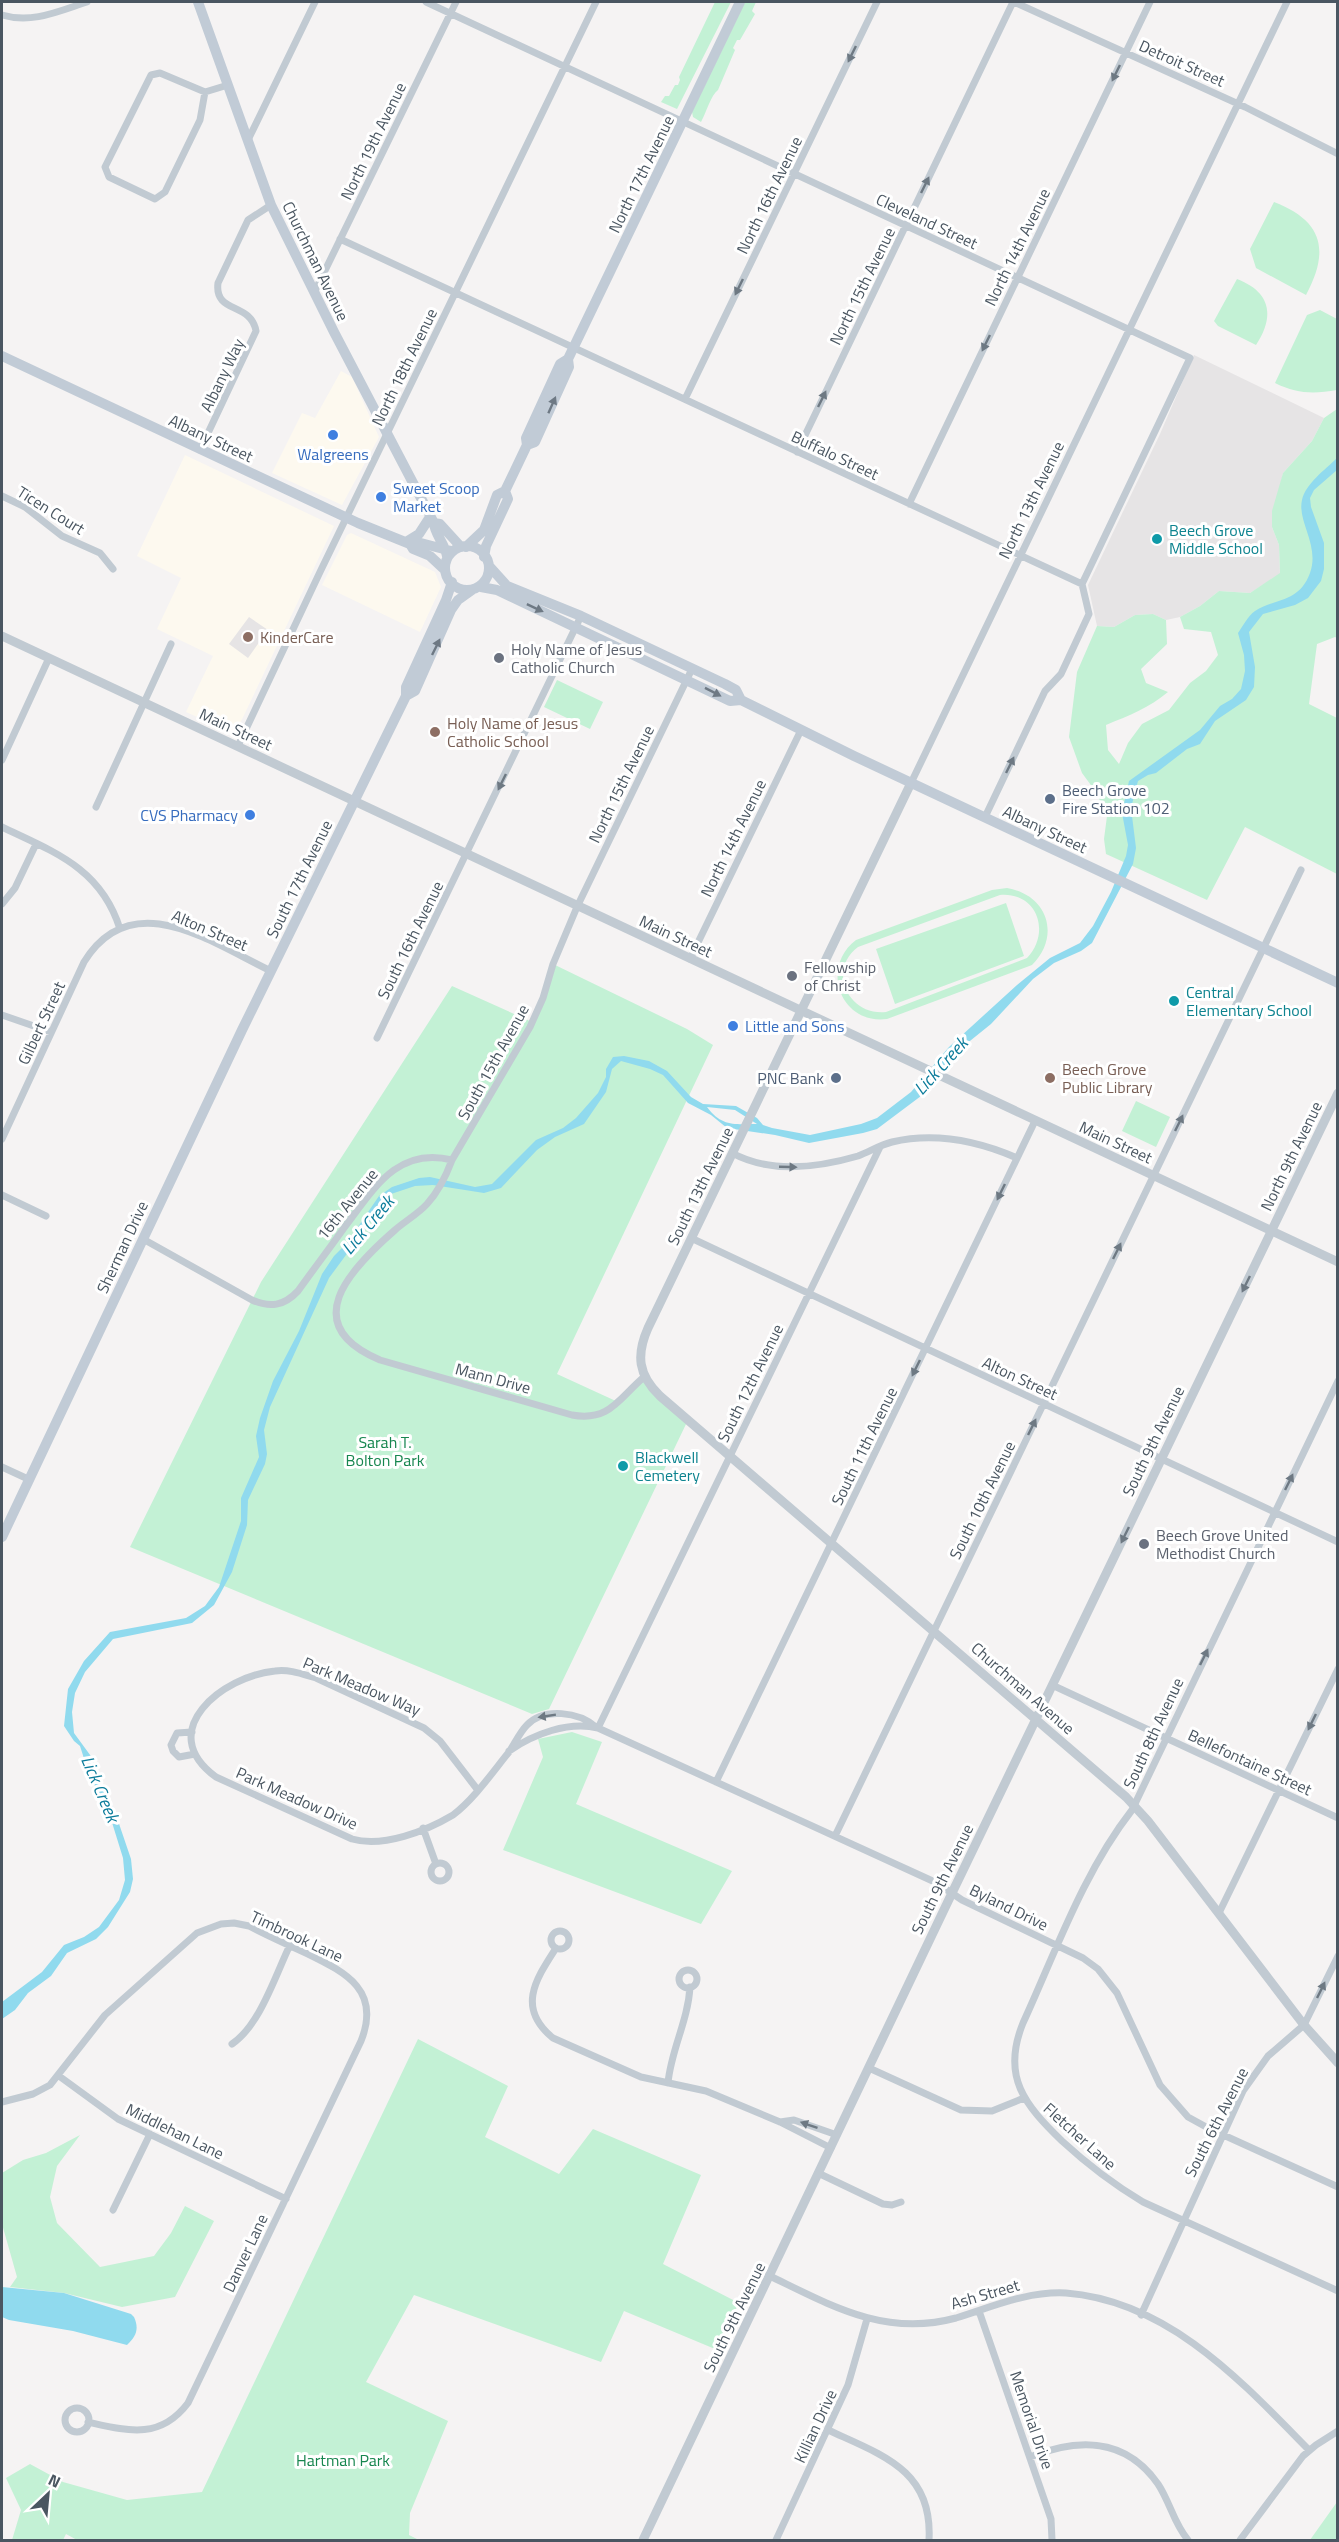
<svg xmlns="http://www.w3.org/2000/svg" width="1339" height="2542" font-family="'Titillium Web',sans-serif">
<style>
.commercial{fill:#fdf9ef}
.education{fill:#e6e4e5}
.green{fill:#c3f1d5;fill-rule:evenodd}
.water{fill:#90daee;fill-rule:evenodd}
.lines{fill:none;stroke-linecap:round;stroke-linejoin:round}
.minor{stroke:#c1cad2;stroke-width:7}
.tertiary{stroke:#c1cad2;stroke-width:9}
.secondary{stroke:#c1cbd6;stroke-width:10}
.oneway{fill:#6e7983}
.oneway2{fill:#6e7984}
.shop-dot{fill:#3f7fe0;stroke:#fff;stroke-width:2}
.culture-dot{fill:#0f9aa8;stroke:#fff;stroke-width:2}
.education-dot{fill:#8d6e63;stroke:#fff;stroke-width:2}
.worship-dot{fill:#6b7280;stroke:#fff;stroke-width:2}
.service-dot{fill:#5c6f8a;stroke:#fff;stroke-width:2}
.labels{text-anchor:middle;stroke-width:6;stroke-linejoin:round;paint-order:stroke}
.street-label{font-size:16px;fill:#4a5661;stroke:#fff}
.shop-label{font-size:16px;fill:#366cbe;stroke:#fff;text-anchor:start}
.culture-label{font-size:16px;fill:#0d838f;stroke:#fff;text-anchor:start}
.education-label{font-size:16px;fill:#785e54;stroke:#fff;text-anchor:start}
.worship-label{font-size:16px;fill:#5b616d;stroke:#fff;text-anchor:start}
.service-label{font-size:16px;fill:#4e5e75;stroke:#fff;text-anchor:start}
.park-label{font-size:16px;fill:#17864f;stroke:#fff}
.water-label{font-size:18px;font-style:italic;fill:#0c7c9b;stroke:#fff}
</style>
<rect width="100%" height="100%" fill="#f5f3f3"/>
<path class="commercial" d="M341,371L352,377L379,437L342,505L272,473L302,413L315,418Z
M185,455L334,526L235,734L186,712L213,656L157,629L181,578L137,556Z
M351,533L435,572L441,587L420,632L322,585L347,535Z"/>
<path class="education" d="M1194,355L1324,418L1312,441L1283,473L1272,527L1279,545L1280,574L1250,593L1219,591L1200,606L1180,617L1166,620L1153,614L1135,615L1114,627L1097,626L1088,585L1160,434Z
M249,617L268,630L248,658L229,644Z"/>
<path class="green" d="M715,2H731L677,109L661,102L665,96H669L675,85H678L680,80L679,77Z
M745,2H756L752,11L755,14L740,40H737L733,48L735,50L718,90C711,95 706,113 701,122L693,117L692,112Z
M1274,202C1323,221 1330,250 1306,295L1256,268L1250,249Z
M1237,279C1271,292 1275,316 1256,345L1218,326L1214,321Z
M1320,310L1337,319V390C1314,394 1297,394 1275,383L1307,315Z
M1337,409V638L1335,637L1317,644L1309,704L1337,718V874L1245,827L1207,900L1106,854L1104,839L1107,816L1096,792L1082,773L1069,737L1077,672L1097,626L1114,627L1135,615L1153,614L1166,620L1167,644L1141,669L1146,683L1168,692C1149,708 1130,715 1106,725L1108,750L1119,764L1128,743L1142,724L1169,710L1190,683L1206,671L1218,655L1211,632L1184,629L1180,617L1200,606L1219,591L1250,593L1280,573L1279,545L1272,527V511L1283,473L1312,441L1324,418Z
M557,680L603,702L590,729L544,707Z
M1007,888C1048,895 1061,936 1032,965L887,1019C840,1025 820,967 856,940L992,890ZM1000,895C1038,892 1051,933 1027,958L886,1012C848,1016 827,970 858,947Z
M1006,903L1024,956L895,1004L876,949Z
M553,964L687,1029L713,1045L557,1374L618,1402L644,1377L688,1420L549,1709L532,1714L130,1547L261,1282L452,986L532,1022Z
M1136,1101L1170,1117L1156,1147L1122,1131Z
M572,1732L602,1742L576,1804L732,1871L701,1924L503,1850L543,1757L538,1739Z
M418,2039L508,2086L485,2137L559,2174L593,2129L701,2175L663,2264L739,2303L715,2349L624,2311L601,2362L414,2295L366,2382L448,2421L410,2513L409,2535L419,2540H77L66,2534L63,2540H12L21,2510L6,2478L30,2464L63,2482L127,2500L202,2492Z
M80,2135L57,2166L50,2197L57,2223L100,2267L154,2256L171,2233L185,2206L214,2221L175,2297L122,2307L64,2293L10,2287L17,2277L2,2224V2173L23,2160L46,2153Z
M1337,2502V2540H1310Z"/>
<path class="water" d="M1337,458V470L1314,490L1310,498L1311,507L1324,543V569L1321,581L1308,598L1295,605L1263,614L1249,632L1255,667L1254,687L1246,700L1215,721L1200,744L1187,749L1156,773L1148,775L1138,781L1131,808L1136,848L1133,864L1092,943L1081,951L1054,963L1033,979L991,1024L955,1053L933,1087L877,1129L863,1133L809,1143L775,1135L727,1128L711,1115L688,1103L663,1075L650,1069L621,1061L612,1069L606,1092L584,1124L555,1137L537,1150L501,1188L484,1193L433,1185L415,1186L391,1194L329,1278L270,1407L264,1430L267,1454L265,1464L248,1500L247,1525L232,1572L214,1605L192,1623L113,1639L85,1672L75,1693L72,1712L74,1733L93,1759L98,1778L114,1809L131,1859L133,1879L130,1892L108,1927L96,1939L67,1953L51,1976L28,1993L15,2010L2,2019V2002L42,1972L64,1945L84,1937L99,1927L119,1900L125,1880L123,1858L110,1816L89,1774L80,1746L74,1741L64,1726L68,1689L84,1661L110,1632L186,1618L205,1606L219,1587L241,1521V1498L259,1457L256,1436L260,1418L273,1381L299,1331L322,1274L334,1256L347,1243L379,1196L392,1187L419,1178L430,1177L475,1187L492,1184L536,1140L563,1128L576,1118L598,1093L606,1077V1069L613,1057L624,1056L649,1061L667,1071L691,1097L703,1104L736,1106L757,1118L763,1125L772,1128L810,1135L861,1124L877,1118L911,1092L949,1047L1017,985L1050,958L1080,943L1093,926L1111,892L1126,856L1128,845L1122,813L1129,781L1200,730L1220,706L1232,699L1241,689L1245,671L1244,655L1238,633C1243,626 1248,616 1255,611C1275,598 1299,603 1310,573C1320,545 1297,522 1302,500C1306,483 1325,470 1337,458ZM707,1107L735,1110L757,1124C734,1124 722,1127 707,1107Z
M2,2287L64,2293L131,2314L134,2317C139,2328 137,2336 127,2345L73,2331L9,2320L2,2317Z"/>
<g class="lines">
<path class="minor" d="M426,2L1190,358L1082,584
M1014,2L1245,107L1338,154
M2,15C32,24 59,11 87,2
M205,92L200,120L165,192L155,199L109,177L105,167L151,75L160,73L205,92L228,85
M248,140L315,2
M340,239L1082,584
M314,293L456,2
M685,399L877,2
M200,450L256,331C251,302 214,314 218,283L248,220L271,205
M797,452L1013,2
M2,496L25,507L62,536L100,553L113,569
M909,504L1150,2
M238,746L320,572L596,2
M2,760L49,658
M911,783L1287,2
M96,807L171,644
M985,817L1045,691L1061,674L1089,614L1082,584
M2,827C54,852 101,868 120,929
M2,904L15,888L36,844
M690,959L801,730
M2,1015L51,1032
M377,1038L581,616
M2,1139L84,962C132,884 212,943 271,971
M732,1153C771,1174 817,1168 858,1156C869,1152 880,1145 892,1142C935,1132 978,1141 1017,1158
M2,1195L46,1216
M691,1238L1338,1542
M143,1239L252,1300C270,1308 284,1306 298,1291C313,1270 329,1249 344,1228C373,1190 397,1146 452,1160
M644,1377C619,1398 610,1422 572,1415L380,1360C297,1325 349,1270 395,1230C405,1221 418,1214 427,1204C439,1191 446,1176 452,1160L530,1027L543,998L553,964L577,907L690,673
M1338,1381L1132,1810C1083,1873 1056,1951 1023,2023C1001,2077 1025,2105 1062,2141C1088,2165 1113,2184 1143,2202L1338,2291
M2,1467L28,1479
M1052,1685L1338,1818
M598,1728L880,1147
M192,1732L177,1733L171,1745L173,1751L179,1757L195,1754
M509,1751C534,1734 568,1721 598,1728L937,1883L962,1900L1083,1958L1098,1969L1117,1993L1160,2085L1188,2117L1208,2128L1338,2187
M716,1782L1035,1121
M477,1789L440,1741L424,1728L316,1678C302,1674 289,1669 275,1671C223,1676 153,1731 216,1777L352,1839C383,1848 426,1831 453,1815C474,1799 492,1773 509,1752C515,1743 520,1732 527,1725C544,1707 579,1712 596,1727
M423,1828L436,1864
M835,1836L1301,870
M431 1872a9 9 0 1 1 18 0a9 9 0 1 1-18 0Z
M1219,1913L1338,1669
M551 1940a9 9 0 1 1 18 0a9 9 0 1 1-18 0Z
M556,1948C536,1979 516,2008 553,2038L641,2077L706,2091L780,2122L831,2148
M679 1979a9 9 0 1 1 18 0a9 9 0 1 1-18 0Z
M232,2044C260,2025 275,1976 290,1945
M869,2068L961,2110L992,2111L1024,2098
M59,2076L118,2119L286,2199
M668,2083C671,2050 688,2021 690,1987
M2,2102L33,2094L50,2085L105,2015L197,1933L221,1924L234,1923L249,1926C268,1936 288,1945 308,1954C347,1973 381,1991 361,2041L188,2403C160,2440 128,2431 88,2422
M780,2122L794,2120L837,2135
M818,2173L883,2204L892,2205L901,2202
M113,2210L150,2134
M770,2276C832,2306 885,2337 956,2318C992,2307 1027,2291 1066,2293C1169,2301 1242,2382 1309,2450
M979,2311L1051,2519L1052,2540
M1141,2315L1243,2091L1268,2056L1304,2025L1338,1956
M65 2420a12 12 0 1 1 24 0a12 12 0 1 1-24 0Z
M828,2430C882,2455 933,2470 929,2540
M1030,2457C1078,2438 1125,2437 1158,2484C1170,2502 1174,2524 1188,2540
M776,2540L848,2385L867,2319
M1240,2540L1303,2456L1316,2445L1338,2431"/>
<path class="tertiary" d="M2,636L1338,1262
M911,783L648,1328C636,1355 638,1375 660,1396L1126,1797L1148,1821L1304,2025L1338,2063
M643,2540L952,1893L1338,1093"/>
<path class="secondary" d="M198,2L271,205L334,332L434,523C434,533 445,544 447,556
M2,356L358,523L410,544L413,549L430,556L445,570
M527,445L535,442L569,367L568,359
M434,523L440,524L461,547
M406,542L419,534L430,517
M410,544L417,542L451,551
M445 568a22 22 0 1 1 44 0a22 22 0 1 1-44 0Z
M466,547L484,530L497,495L505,491L527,445L526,438L560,364L568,359L740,2
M484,557L486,546L508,499L505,491
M490,567L507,586L581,616L725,684L736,690L741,700
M481,587L497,590L730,701L741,700L854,756L1338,983
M406,696L415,691L451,610L458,600L472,590
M2,1537L242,1030L406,696V687L446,600L452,582"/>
</g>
<defs><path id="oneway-solid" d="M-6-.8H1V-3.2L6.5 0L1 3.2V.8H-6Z" transform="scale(1.5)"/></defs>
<g class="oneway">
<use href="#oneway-solid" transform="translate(852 54) rotate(116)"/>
<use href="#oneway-solid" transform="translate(1116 73) rotate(116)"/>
<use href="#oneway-solid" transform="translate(925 185) rotate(-64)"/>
<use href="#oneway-solid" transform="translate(739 287) rotate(116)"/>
<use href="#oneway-solid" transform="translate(986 343) rotate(116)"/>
<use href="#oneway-solid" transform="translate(822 399) rotate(-64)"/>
<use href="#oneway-solid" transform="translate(1010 765) rotate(-64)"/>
<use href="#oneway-solid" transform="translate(502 782) rotate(116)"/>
<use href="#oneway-solid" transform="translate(1179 1123) rotate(-64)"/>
<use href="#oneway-solid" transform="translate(788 1167) rotate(2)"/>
<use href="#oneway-solid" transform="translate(1001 1192) rotate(116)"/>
<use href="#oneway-solid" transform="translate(1117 1251) rotate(-64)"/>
<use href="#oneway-solid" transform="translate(1246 1284) rotate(116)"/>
<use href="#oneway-solid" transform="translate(916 1368) rotate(116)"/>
<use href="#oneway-solid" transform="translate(1032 1427) rotate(-64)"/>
<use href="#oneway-solid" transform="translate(1289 1482) rotate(-64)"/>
<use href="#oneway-solid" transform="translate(1125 1535) rotate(116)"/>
<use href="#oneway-solid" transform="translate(1204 1657) rotate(-64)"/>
<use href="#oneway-solid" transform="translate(547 1716) rotate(171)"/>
<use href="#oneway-solid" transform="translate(1312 1722) rotate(116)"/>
<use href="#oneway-solid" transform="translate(1321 1990) rotate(-64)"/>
<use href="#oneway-solid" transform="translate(809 2125) rotate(-161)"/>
</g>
<g class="oneway2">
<use href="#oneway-solid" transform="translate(552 405) rotate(-66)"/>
<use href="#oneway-solid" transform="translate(535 608) rotate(25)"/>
<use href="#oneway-solid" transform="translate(436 647) rotate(-64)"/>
<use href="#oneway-solid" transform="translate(713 692) rotate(27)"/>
</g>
<g class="shop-dot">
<circle cx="333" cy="435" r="6"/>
<circle cx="381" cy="497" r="6"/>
<circle cx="250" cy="815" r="6"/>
<circle cx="733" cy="1026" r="6"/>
</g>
<g class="culture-dot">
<circle cx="1157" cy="539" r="6"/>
<circle cx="1174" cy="1001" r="6"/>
<circle cx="623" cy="1466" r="6"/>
</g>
<g class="education-dot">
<circle cx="248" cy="637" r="6"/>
<circle cx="435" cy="732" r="6"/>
<circle cx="1050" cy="1078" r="6"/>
</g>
<g class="worship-dot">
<circle cx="499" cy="658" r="6"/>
<circle cx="792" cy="976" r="6"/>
<circle cx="1144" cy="1544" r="6"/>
</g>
<g class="service-dot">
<circle cx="1050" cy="799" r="6"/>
<circle cx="836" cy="1078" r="6"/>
</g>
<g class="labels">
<g class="street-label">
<text transform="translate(1182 63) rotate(24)" y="6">Detroit Street</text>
<text transform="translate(373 141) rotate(-64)" y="6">North 19th Avenue</text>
<text transform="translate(641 174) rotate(-64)" y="6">North 17th Avenue</text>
<text transform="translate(769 195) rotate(-64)" y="6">North 16th Avenue</text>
<text transform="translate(927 221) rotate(25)" y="6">Cleveland Street</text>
<text transform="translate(1017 247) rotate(-64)" y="6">North 14th Avenue</text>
<text transform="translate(316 261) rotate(64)" y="6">Churchman Avenue</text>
<text transform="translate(862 286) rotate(-64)" y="6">North 15th Avenue</text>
<text transform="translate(404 367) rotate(-64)" y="6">North 18th Avenue</text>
<text transform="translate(222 375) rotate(-64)" y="6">Albany Way</text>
<text transform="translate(211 438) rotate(25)" y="6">Albany Street</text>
<text transform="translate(835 455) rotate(25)" y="6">Buffalo Street</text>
<text transform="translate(1031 500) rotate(-64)" y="6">North 13th Avenue</text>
<text transform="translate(51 510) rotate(32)" y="6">Ticen Court</text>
<text transform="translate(236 729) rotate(25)" y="6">Main Street</text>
<text transform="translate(621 784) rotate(-64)" y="6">North 15th Avenue</text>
<text transform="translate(1045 829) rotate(25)" y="6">Albany Street</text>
<text transform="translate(733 838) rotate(-64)" y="6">North 14th Avenue</text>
<text transform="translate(299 879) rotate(-64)" y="6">South 17th Avenue</text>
<text transform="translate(210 930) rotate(23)" y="6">Alton Street</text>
<text transform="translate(676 936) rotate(25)" y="6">Main Street</text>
<text transform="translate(410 940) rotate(-64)" y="6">South 16th Avenue</text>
<text transform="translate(41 1023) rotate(-65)" y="6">Gilbert Street</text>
<text transform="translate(493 1062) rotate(-61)" y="6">South 15th Avenue</text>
<text transform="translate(1116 1142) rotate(25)" y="6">Main Street</text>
<text transform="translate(1291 1156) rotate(-64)" y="6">North 9th Avenue</text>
<text transform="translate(700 1186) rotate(-64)" y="6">South 13th Avenue</text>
<text transform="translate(347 1204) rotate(-51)" y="6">16th Avenue</text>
<text transform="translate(122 1247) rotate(-65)" y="6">Sherman Drive</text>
<text transform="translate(493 1378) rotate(15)" y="6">Mann Drive</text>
<text transform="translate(1020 1378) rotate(25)" y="6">Alton Street</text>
<text transform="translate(750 1383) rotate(-64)" y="6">South 12th Avenue</text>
<text transform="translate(1153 1441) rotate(-64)" y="6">South 9th Avenue</text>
<text transform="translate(864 1446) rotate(-64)" y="6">South 11th Avenue</text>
<text transform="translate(982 1500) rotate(-64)" y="6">South 10th Avenue</text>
<text transform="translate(362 1686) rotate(23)" y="6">Park Meadow Way</text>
<text transform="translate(1023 1688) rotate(41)" y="6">Churchman Avenue</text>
<text transform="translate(1153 1733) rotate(-65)" y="6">South 8th Avenue</text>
<text transform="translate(1250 1762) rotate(25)" y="6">Bellefontaine Street</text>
<text transform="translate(297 1798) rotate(24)" y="6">Park Meadow Drive</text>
<text transform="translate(942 1879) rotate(-64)" y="6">South 9th Avenue</text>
<text transform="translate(1009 1907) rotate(26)" y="6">Byland Drive</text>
<text transform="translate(297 1936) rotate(25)" y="6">Timbrook Lane</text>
<text transform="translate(1216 2122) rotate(-63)" y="6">South 6th Avenue</text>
<text transform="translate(175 2131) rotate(26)" y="6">Middlehan Lane</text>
<text transform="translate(1080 2136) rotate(42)" y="6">Fletcher Lane</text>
<text transform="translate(245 2253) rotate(-65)" y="6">Danver Lane</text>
<text transform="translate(985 2294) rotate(-16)" y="6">Ash Street</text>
<text transform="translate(734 2317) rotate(-64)" y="6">South 9th Avenue</text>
<text transform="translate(1032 2420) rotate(71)" y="6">Memorial Drive</text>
<text transform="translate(815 2426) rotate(-65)" y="6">Killian Drive</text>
</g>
<g class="shop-label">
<text x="333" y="460" text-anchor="middle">Walgreens</text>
<text x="393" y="494">Sweet Scoop<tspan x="393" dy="18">Market</tspan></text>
<text x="238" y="821" text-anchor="end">CVS Pharmacy</text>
<text x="745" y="1032">Little and Sons</text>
</g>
<g class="culture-label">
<text x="1169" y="536">Beech Grove<tspan x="1169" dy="18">Middle School</tspan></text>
<text x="1186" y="998">Central<tspan x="1186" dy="18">Elementary School</tspan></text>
<text x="635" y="1463">Blackwell<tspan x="635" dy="18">Cemetery</tspan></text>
</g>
<g class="education-label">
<text x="260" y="643">KinderCare</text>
<text x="447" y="729">Holy Name of Jesus<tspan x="447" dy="18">Catholic School</tspan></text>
<text x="1062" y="1075">Beech Grove<tspan x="1062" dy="18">Public Library</tspan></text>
</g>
<g class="worship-label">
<text x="511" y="655">Holy Name of Jesus<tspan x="511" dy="18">Catholic Church</tspan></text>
<text x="804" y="973">Fellowship<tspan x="804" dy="18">of Christ</tspan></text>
<text x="1156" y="1541">Beech Grove United<tspan x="1156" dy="18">Methodist Church</tspan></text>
</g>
<g class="service-label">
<text x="1062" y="796">Beech Grove<tspan x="1062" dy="18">Fire Station 102</tspan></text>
<text x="824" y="1084" text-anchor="end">PNC Bank</text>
</g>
<g class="park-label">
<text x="385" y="1448">Sarah T.<tspan x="385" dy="18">Bolton Park</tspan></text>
<text x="343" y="2466">Hartman Park</text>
</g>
<g class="water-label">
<text transform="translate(941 1066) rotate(-48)" y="6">Lick Creek</text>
<text transform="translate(368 1225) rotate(-50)" y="6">Lick Creek</text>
<text transform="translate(100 1789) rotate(67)" y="6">Lick Creek</text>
</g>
</g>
<rect width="1339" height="2542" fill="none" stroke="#4a5661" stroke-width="6"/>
<g transform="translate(48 2494) rotate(26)" stroke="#ffffff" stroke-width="4.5" paint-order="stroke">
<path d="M0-4.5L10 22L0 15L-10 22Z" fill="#4a5661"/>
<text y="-9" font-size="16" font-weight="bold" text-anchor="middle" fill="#4a5661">N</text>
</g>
</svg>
